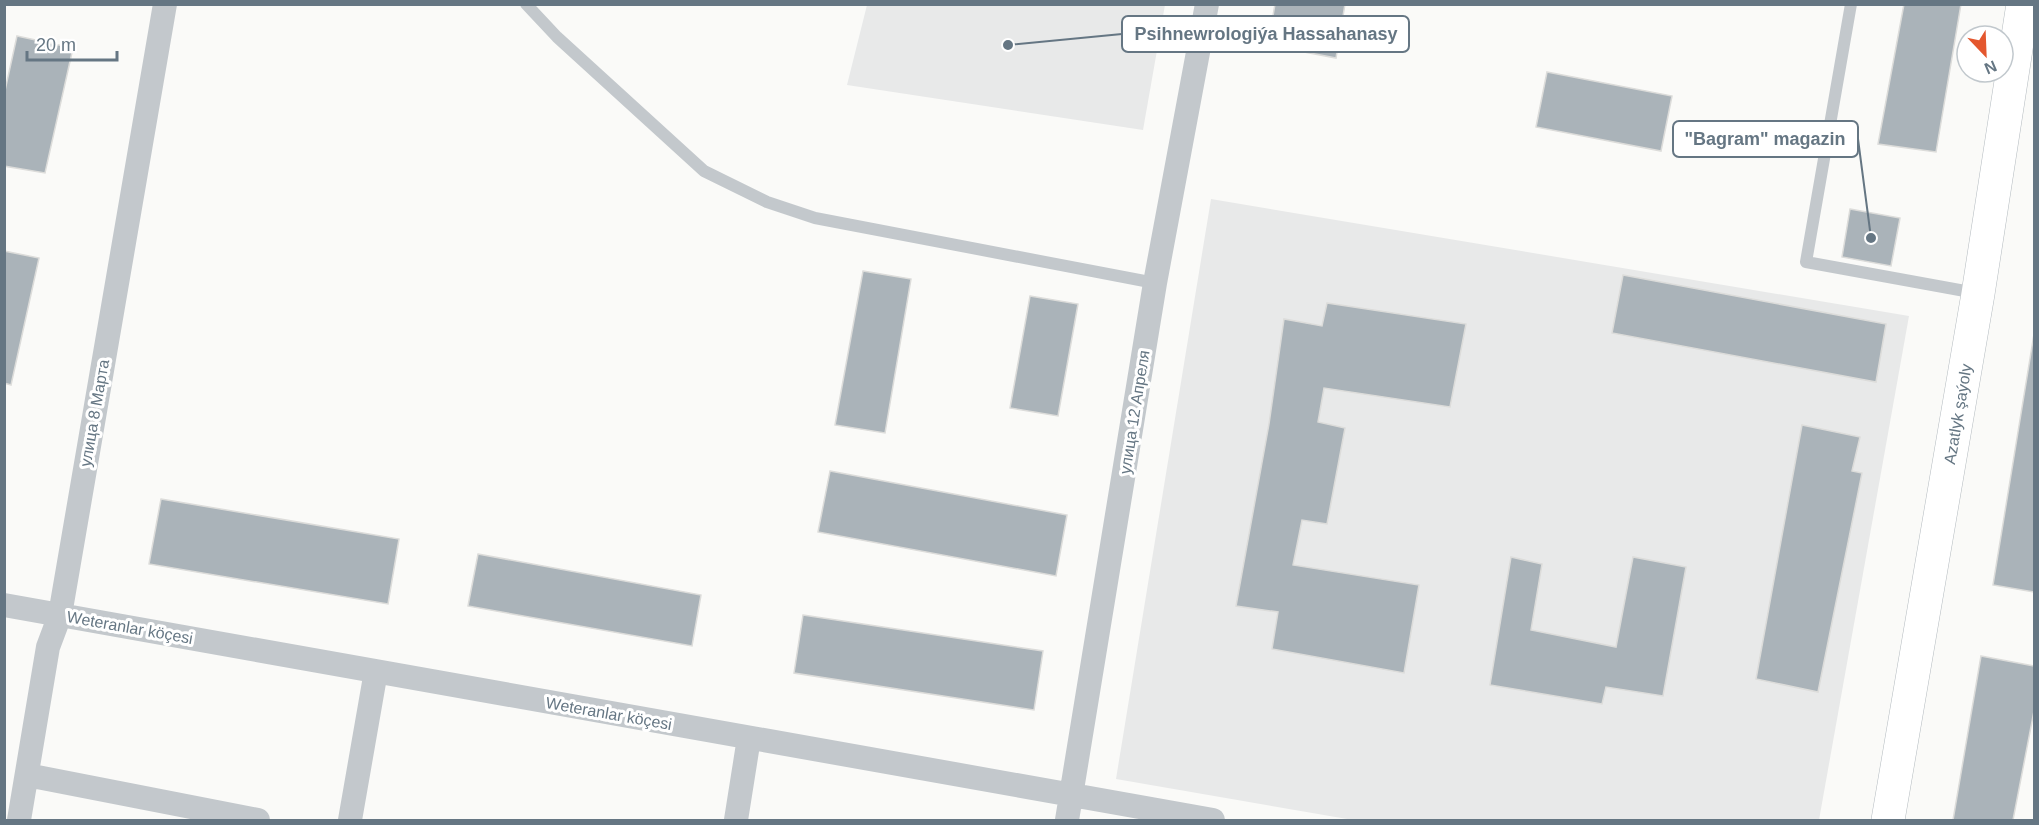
<svg xmlns="http://www.w3.org/2000/svg" width="2039" height="825" font-family="Arial,sans-serif">
<style>
.built{fill:#e8e9e9}
.building{fill:#aab3b9;stroke:#dcdcda;stroke-width:1.5}
.lines{fill:none;stroke-linecap:round;stroke-linejoin:round}
.secondary-casing{stroke:#b3babf;stroke-width:34}
.service{stroke:#c3c8cc;stroke-width:12}
.minor{stroke:#c3c8cc;stroke-width:24}
.secondary{stroke:#fff;stroke-width:33}
.labels{text-anchor:middle;stroke-width:6;stroke-linejoin:round;paint-order:stroke}
.street-label{font-size:16px;fill:#657683;stroke:#fff}
.leader{fill:none;stroke:#657683;stroke-width:2}
.callout-dot{fill:#657683;stroke:#fff;stroke-width:2}
.callout{fill:#fff;stroke:#657683;stroke-width:2}
.callout-label{font-size:18px;text-anchor:middle;font-weight:bold;fill:#657683}
</style>
<rect width="100%" height="100%" fill="#fafaf8"/>
<path class="built" d="M867,5H1165L1143,130L847,85Z
M1211,199L1909,316L1819,820H1353L1116,779Z"/>
<path class="building" d="M1275,4H1345L1336,58L1268,45Z
M1904,4H1961L1936,152L1878,144Z
M17,36L73,48L45,173L4,166V95Z
M1547,72L1672,96L1661,151L1536,127Z
M1850,209L1900,218L1891,266L1842,257Z
M4,251L39,258L11,385L4,383Z
M863,271L911,279L885,433L835,425Z
M1623,275L1886,324L1876,382L1612,333Z
M1030,296L1078,304L1058,416L1010,408Z
M1327,303L1466,324L1450,407L1324,388L1318,422L1345,428L1327,524L1302,520L1293,565L1419,585L1404,673L1272,649L1278,612L1236,606L1269,424L1284,319L1322,326Z
M2034,334V592L1993,585Z
M1802,425L1860,437L1852,471L1862,473L1818,692L1756,679Z
M830,471L1067,515L1056,576L818,532Z
M161,499L399,539L388,604L149,564Z
M478,554L701,595L692,646L468,606Z
M1511,557L1542,564L1531,630L1616,647L1633,557L1686,567L1663,696L1606,687L1602,704L1490,685Z
M803,615L1043,651L1034,710L794,673Z
M1981,656L2034,666V711L2013,820H1953Z"/>
<g class="lines">
<g class="secondary-casing">
<g id="secondary">
<path id="s1" d="M1888,820L1978,294L2023,4"/>
</g>
</g>
<path class="service" d="M526,4L557,37L704,171L767,202L815,218L1155,283
M1851,4L1806,262L1976,293"/>
<path class="minor" d="M4,605L1213,820
M27,775L258,820
M19,820L48,647L60,615L165,4
M350,820L376,671
M736,820L749,738
M1067,820L1155,283L1207,4"/>
<use href="#secondary" class="secondary"/>
</g>
<g class="labels">
<g class="street-label">
<text transform="translate(1134 412) rotate(-81)" y="6">улица 12 Апреля</text>
<text transform="translate(94 413) rotate(-80)" y="6">улица 8 Марта</text>
<text dy="6" stroke="none"><textPath href="#s1" startOffset="412">Azatlyk şaýoly</textPath></text>
<text transform="translate(130 627) rotate(10)" y="6">Weteranlar köçesi</text>
<text transform="translate(609 713) rotate(10)" y="6">Weteranlar köçesi</text>
</g>
</g>
<path class="leader" d="M1008 45L1122 34M1871 238L1858 139"/>
<g class="callout-dot">
<circle cx="1008" cy="45" r="6"/>
<circle cx="1871" cy="238" r="6"/>
</g>
<g class="callout">
<rect x="1122" y="16" width="287" height="36" rx="6"/>
<rect x="1673" y="121" width="185" height="36" rx="6"/>
</g>
<g class="callout-label">
<text x="1266" y="40">Psihnewrologiýa Hassahanasy</text>
<text x="1765" y="145">"Bagram" magazin</text>
</g>
<rect width="2039" height="825" fill="none" stroke="#657683" stroke-width="12"/>
<g transform="translate(1985 54) rotate(157)"><circle r="28" fill="#ffffff" stroke="#c1c8cd" stroke-width="1.5"/>
<path d="M0-4.5L10 22L0 15L-10 22Z" fill="#e4572e"/>
<text y="-9" font-size="16" font-weight="bold" text-anchor="middle" fill="#657683">N</text>
</g>
<path d="M27 51v9h90v-9" fill="none" stroke="#657683" stroke-width="3"/>
<text x="36" y="51" font-size="18" fill="#657683" stroke="#ffffff" stroke-width="4.5" paint-order="stroke">20 m</text>
</svg>
